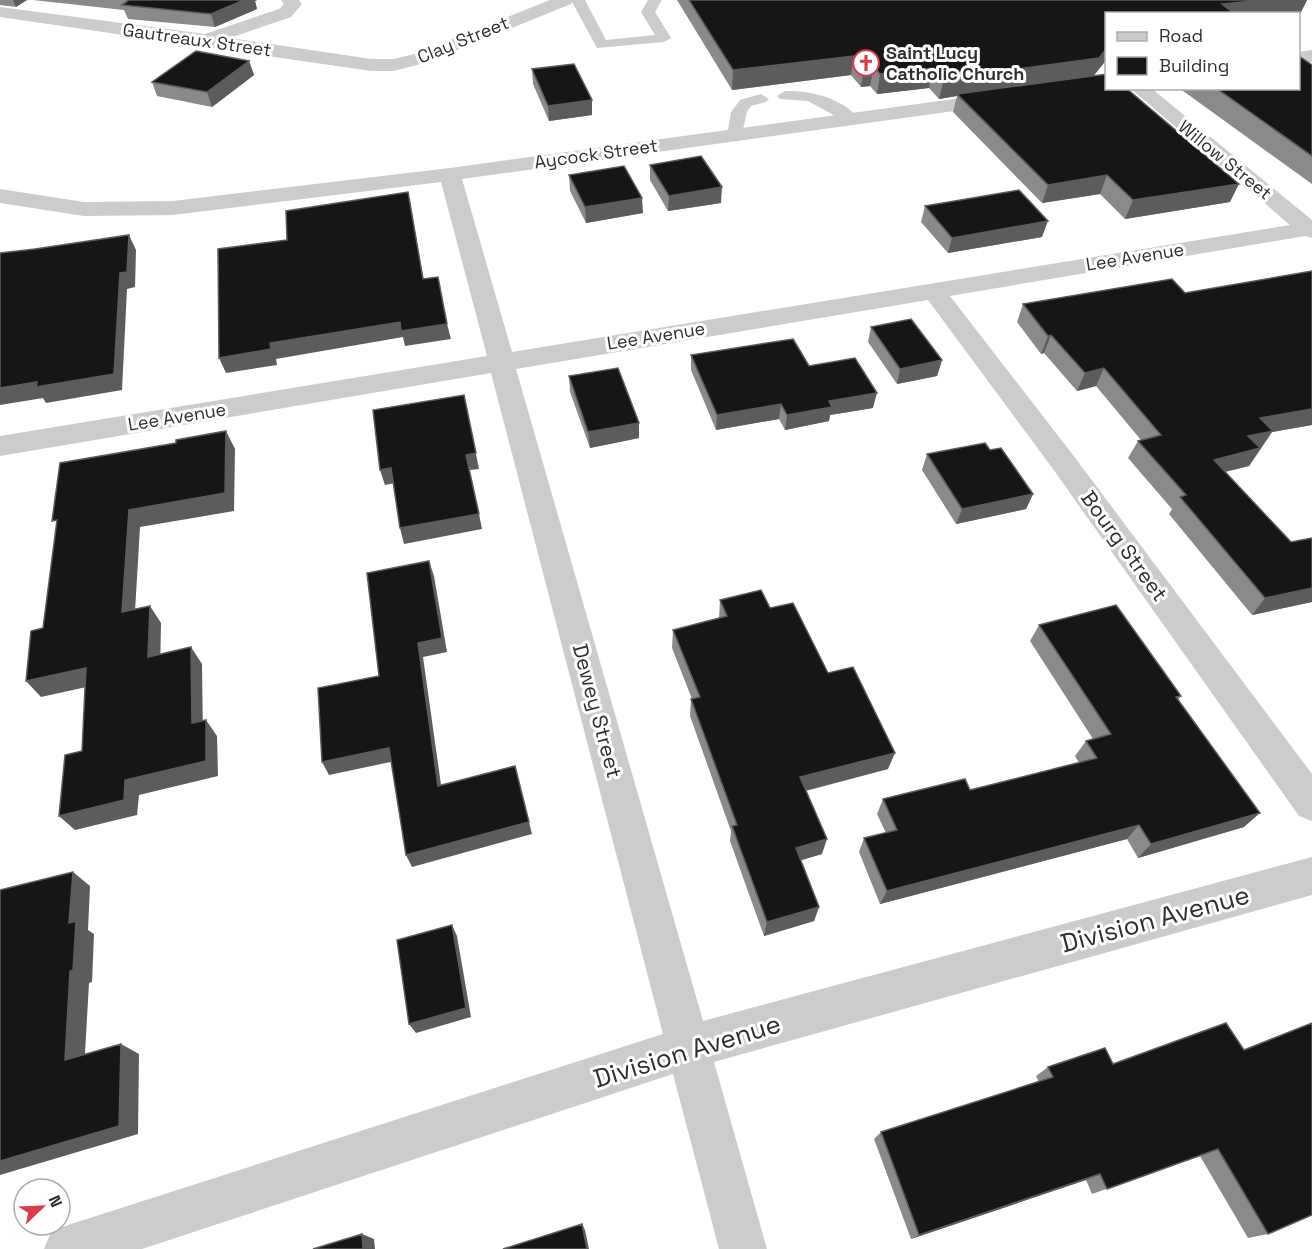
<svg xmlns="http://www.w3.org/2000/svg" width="1312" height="1249" font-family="'Space Grotesk',sans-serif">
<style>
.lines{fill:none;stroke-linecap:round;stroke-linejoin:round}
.lane{fill:#ccc;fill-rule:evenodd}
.street{fill:#ccc;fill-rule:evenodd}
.wall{fill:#8a8a8a}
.shaded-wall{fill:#5c5c5c}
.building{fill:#161616;stroke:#5c5c5c;stroke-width:1.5}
.labels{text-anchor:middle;stroke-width:6;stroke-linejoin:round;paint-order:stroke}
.far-street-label{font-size:18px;fill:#2f2f2f;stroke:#fff}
.far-poi-label{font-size:18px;font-weight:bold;fill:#2f2f2f;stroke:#fff;text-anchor:start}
.street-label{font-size:21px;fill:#2f2f2f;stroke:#fff}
.near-street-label{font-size:26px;fill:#2f2f2f;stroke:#fff}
</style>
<rect width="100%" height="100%" fill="#fff"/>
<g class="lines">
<path class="lane" d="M571,0H585L606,40L655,35L641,12L648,0H662L655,12L671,38L664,42L597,48Z
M785,91C810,90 843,98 859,119L856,122H846L808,101L780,99L777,96Z
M761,94L769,99L766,102L751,106L747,112L741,138H729L727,135L731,112L740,100Z"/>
<path class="street" d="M281,0H299L302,4L291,17L230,38L371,59H394L414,54L550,0H574L571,4L428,62L394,71H371L0,17V7L205,34L279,9L284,4Z
M1312,50V62L1298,63V52Z
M1130,88H1151L1312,220V238L1305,236L950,296L1073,455L1312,774V821L1299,816L1053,469L928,300L516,369L703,1021L1312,857V895L714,1062L767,1249H719L673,1074L142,1249H44L51,1232L68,1225L663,1034L491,373L0,456V436L487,356L441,182L173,215L84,216L0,203V189L84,202L173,201L450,168L998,93L1005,95L1008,99L1005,103L998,105L462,179L512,352L1290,225Z"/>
</g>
<path class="wall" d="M0,0H27L16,7L0,5Z
M33,0H257L255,1L257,9L215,27L128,19L124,10Z
M677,0H1307L1300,14H1107V59L1093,76L1230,202L1125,219L1100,194L1042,203L953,112L957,96L939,99L929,88L877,94L870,86L861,87L851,75L732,90Z
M249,61L254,75L212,107L157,96L152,82Z
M1312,65V184L1179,88H1299Z
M532,69L592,100V115L549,121L533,84Z
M650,165L721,203L668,211L650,180Z
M569,175L643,213L586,223L570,191Z
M925,206L1042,237L948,253L921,222Z
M1312,271V425L1272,432L1249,466L1225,472L1312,602L1252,615L1169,514L1172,509L1128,458L1138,441L1141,440L1096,386L1077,391L1044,353L1041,354L1017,322L1023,304L1185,293Z
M871,327L942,360L937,376L897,384L868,342Z
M691,355L809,366L873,408L830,415L829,421L785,430L779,419L716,430L691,370Z
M569,376L639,423V438L590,448L570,392Z
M990,450L1033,494L1026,509L956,524L922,470L927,454Z
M720,600L770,608L828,673L888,769L806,791L822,854L801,860L819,907L814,921L764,936L730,841L731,831L690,716L691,699H692L672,648L673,630L719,618Z
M1039,625L1181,696L1178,700L1244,827L1138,858L1127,839L880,904L859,852L864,838L886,833L877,814L883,799L970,790L1079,763L1075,756L1086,741L1093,739L1030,641Z
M1226,1023L1268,1234L1248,1238L1200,1156L1092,1194L1086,1180L911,1239L874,1139L881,1132L1039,1082L1036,1076L1048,1067L1113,1064Z"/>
<path class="shaded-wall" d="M13,0H27L16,7Z
M244,0H257L255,1L257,9L215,27L211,14Z
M1263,0H1307L1300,14H1218L1222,4Z
M1107,48V59L1092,78L957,94V96L939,99L944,79Z
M854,56L851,75L732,90L733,70Z
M249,61L254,75L212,107L207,92Z
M874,66L870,86L861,87L864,67Z
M933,68L929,88L877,94L880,74Z
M592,100V115L549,121L548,106Z
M1107,175L1100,194L1042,203L1048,185Z
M1239,184L1230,202L1125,219L1133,200Z
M722,187L721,203L668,211L669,196Z
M408,192L411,207L426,294L423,279Z
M642,198L643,213L586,223L585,207Z
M1048,221L1042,237L948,253L952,238Z
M129,235L136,250L135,287L127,289L122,390L46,403L43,398L0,405V388L120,273Z
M400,322L447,324L451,339L405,346L403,337L276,359L277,365L226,373L219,358L270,343Z
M1051,335L1044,353L1041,354L1048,336Z
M942,360L937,376L897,384L900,369Z
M1104,368L1096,386L1077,391L1085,373Z
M877,393L873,408L830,415L829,421L785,430L787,415L829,401Z
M464,395L479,469L470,470L466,455Z
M781,404L779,419L716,430L717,415Z
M1312,409V425L1272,432L1249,466L1203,477L1214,460L1260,418Z
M639,423V438L590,448L588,432Z
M226,431L235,449L234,511L140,527L134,628L122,612L129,510Z
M391,468L395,483L385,485L380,470Z
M1033,494L1026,509L956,524L962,509Z
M479,514L482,529L404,544L400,528Z
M429,561L434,576L447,652L423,657L443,799L438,786L418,643Z
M1312,588V602L1252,615L1265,598Z
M150,606L161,623L160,673L148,657Z
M191,647L202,664L203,739L192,723Z
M86,668L100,684L41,697L26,681Z
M206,720L217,736L218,776L139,795L137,815L75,830L59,816L125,780Z
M389,748L395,761L329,775L322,762Z
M895,753L888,769L796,793L800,777Z
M1260,813L1244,827L1138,858L1151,844Z
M529,822L532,834L412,867L406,855Z
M1139,825L1127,839L880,904L887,891Z
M827,839L822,854L792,863L796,848Z
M73,872L90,886L88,930L94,934L92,982L89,983L84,1070L65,1060L69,923Z
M819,907L814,921L764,936L767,922Z
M452,925L457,936L471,1017L416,1033L409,1024Z
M121,1044L139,1054L138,1134L0,1175V1161Z
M1100,1174L1086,1180L911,1239L919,1235Z
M582,1224L585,1230L589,1249H587Z
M362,1234L374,1239L375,1249H363Z"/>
<path class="building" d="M129,0H244L211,14L122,5Z
M689,0H1263L1222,4L1235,14H1107V48L1099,58L944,79L933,68L880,74L874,66L864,67L854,56L733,70Z
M196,51L249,61L207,92L152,82Z
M1299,56L1312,65V156L1216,88H1299Z
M574,64L592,100L548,106L532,69Z
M1107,74V88H1126L1239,184L1133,200L1107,175L1048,185L957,94Z
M701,156L722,187L669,196L650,165Z
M624,166L642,198L585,207L569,175Z
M1019,190L1048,221L952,238L925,206Z
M408,192L423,279L438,277L447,324L401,331L400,322L270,343L271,349L219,358L218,249L287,240L286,211Z
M129,235L127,272L120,273L114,374L36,387L37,382L0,388V253L35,249Z
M1312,271V409L1260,418L1273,431L1248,436L1260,448L1214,460L1291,542L1312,538V588L1265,598L1180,497L1186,495L1138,441L1161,435L1104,368L1085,373L1051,335L1048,336L1023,304L1172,279L1185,293Z
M911,319L942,360L900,369L871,327Z
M793,339L809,366L855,358L877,393L829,401L832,407L787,415L781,404L717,415L691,355Z
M618,368L639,423L588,432L569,376Z
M464,395L476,453L466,455L479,514L400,528L391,468L380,470L373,410Z
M226,431L225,493L129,510L122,612L150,606L148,657L191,647L192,723L206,720V761L125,780L124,800L59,816L65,755L82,751L86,668L26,681L31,631L43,628L57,520L52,521L60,463L176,443V440Z
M985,443L990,450L1001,448L1033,494L962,509L927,454Z
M429,561L442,638L418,643L438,786L515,766L529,822L406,855L389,748L322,762L318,688L379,676L367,573Z
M761,590L770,608L793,603L828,673L853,667L895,753L800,777L827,839L796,848L819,907L767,922L732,826L737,825L691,699L700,697L673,630L727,616L720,600Z
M1116,605L1181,696L1176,697L1260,813L1151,844L1139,825L887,891L864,838L897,830L883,799L965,779L970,790L1097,758L1086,741L1111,734L1039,625Z
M73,872L69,923L76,921L73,970L70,971L65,1060L121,1044L119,1126L0,1161V890Z
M452,925L466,1008L409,1024L397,940Z
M1226,1023L1244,1050L1312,1023V1215L1268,1234L1218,1149L1107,1189L1100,1174L919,1235L881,1132L1053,1077L1048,1067L1105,1048L1113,1064Z
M582,1224L587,1249H503Z
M362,1234L363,1249H313Z"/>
<defs>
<g id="church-ring" transform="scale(1.35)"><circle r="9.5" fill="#fff" stroke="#d93e4d" stroke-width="1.5"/><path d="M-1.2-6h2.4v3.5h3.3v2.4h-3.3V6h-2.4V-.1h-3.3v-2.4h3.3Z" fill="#d93e4d"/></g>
</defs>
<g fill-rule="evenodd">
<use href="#church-ring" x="866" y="63"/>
</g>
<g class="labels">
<g class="far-street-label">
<text transform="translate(197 40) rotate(8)" y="6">Gautreaux Street</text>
<text transform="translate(463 40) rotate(-22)" y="6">Clay Street</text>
<text transform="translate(596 154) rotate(-8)" y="6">Aycock Street</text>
<text transform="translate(1225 160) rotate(39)" y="6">Willow Street</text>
<text transform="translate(1135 257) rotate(-9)" y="6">Lee Avenue</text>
<text transform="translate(656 336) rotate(-9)" y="6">Lee Avenue</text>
<text transform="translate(177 417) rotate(-9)" y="6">Lee Avenue</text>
</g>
<g class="far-poi-label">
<text x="886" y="59">Saint Lucy<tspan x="886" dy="21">Catholic Church</tspan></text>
</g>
<g class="street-label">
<text transform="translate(1124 546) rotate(54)" y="7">Bourg Street</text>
<text transform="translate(597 711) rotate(75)" y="7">Dewey Street</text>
</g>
<g class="near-street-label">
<text transform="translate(1155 919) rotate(-15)" y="9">Division Avenue</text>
<text transform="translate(687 1051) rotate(-17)" y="9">Division Avenue</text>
</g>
</g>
<rect x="1105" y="12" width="195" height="78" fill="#ffffff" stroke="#acacac" stroke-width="1.5"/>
<rect x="1117" y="32" width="30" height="9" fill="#cccccc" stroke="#acacac" stroke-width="1.5"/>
<text x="1159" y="42" font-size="18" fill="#2f2f2f">Road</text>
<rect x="1117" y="57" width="30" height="18" fill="#161616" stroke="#acacac" stroke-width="1.5"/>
<text x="1159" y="72" font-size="18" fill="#2f2f2f">Building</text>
<g transform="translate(42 1207) rotate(67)"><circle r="28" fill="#ffffff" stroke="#acacac" stroke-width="1.5"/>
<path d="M0-4.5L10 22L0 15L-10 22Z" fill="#d93e4d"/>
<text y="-9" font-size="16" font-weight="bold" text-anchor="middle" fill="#2f2f2f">N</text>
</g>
</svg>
